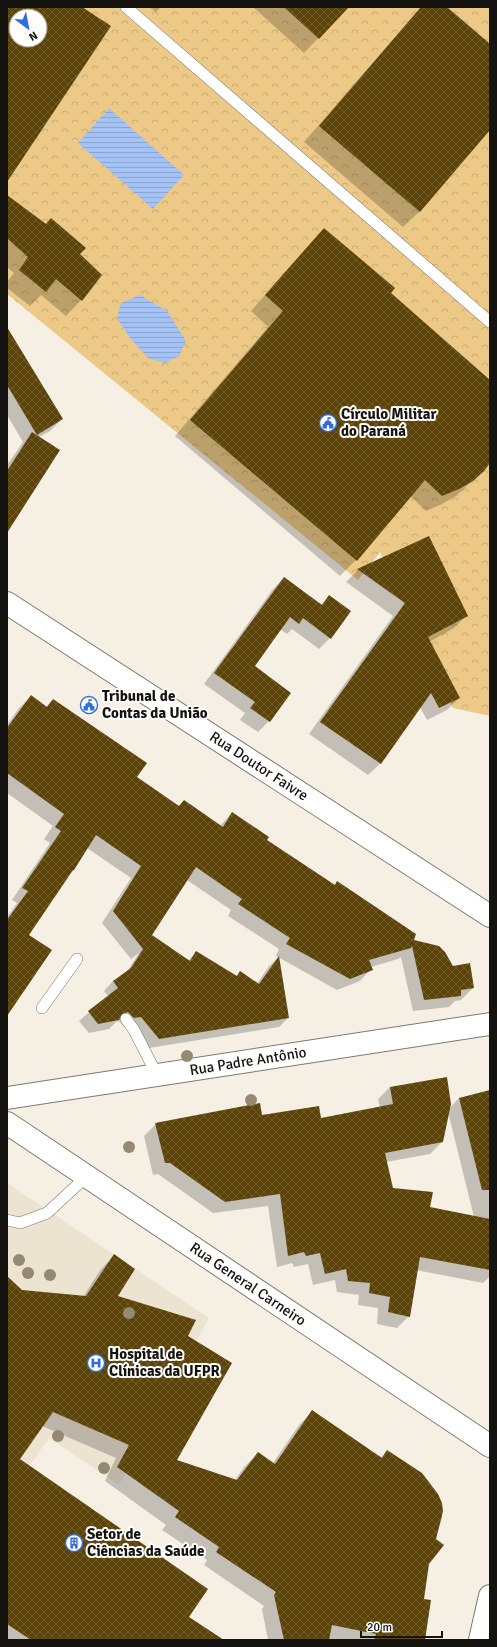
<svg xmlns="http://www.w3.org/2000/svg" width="497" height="1647" font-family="Signika,sans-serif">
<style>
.built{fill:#ede3d1}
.park{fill:url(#park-crowns);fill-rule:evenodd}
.water{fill:url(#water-rules)}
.shadow{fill:#0003;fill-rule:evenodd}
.building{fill:url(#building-cross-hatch);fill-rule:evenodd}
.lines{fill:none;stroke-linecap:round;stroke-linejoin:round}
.service-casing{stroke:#7f796f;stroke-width:12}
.minor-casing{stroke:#7f796f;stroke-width:24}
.tertiary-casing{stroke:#7f796f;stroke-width:24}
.secondary-casing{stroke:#7f796f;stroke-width:24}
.service{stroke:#fff;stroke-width:11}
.minor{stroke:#fff;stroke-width:22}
.tertiary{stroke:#fff;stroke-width:22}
.secondary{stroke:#fff;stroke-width:22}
.tree{fill:#958973}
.labels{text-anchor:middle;stroke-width:4;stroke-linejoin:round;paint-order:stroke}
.poi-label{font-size:15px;font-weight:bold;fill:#151310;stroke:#fffdfb;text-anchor:start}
.street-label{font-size:15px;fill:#151310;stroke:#fffdfb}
</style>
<defs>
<pattern id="park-crowns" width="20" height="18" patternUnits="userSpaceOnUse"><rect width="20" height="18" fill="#ecc986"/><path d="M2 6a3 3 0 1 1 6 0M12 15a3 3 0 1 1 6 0" fill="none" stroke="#caac73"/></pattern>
<pattern id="water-rules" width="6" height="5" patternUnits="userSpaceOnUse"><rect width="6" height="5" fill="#a4c2f4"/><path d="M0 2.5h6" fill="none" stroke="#8ca6d0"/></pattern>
<pattern id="building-cross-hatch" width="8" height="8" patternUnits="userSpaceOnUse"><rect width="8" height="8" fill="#5c4409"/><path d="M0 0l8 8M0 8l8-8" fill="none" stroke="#6f5b2c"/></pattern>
</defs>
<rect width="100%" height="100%" fill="#f6efe4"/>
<path class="built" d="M7,1183L209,1318L119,1485L49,1438L7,1497Z"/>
<path class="park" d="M7,7H490V716L453,708L380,552L358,580L7,294ZM16,16H40V40H16Z"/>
<path class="water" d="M109,108L184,175L153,209L78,143Z
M140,295L167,311L186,341L179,356L165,363L148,358L130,338L117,318L121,303Z"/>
<path class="shadow" d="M149,7H161L156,12Z
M253,7H348L304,53Z
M421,7H446L490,45V129L419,212L403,227L304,142Z
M7,196L79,254L101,275L81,300L66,316L41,295L30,306L7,288V282L14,273L7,267Z
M324,229L389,293L490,381V461L484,470L456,496L442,504L426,511L410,496L356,560L340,576L175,436L268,327L251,311L309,245Z
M7,329L62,419L50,431L39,437L7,526V470L8,468L7,465L23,442L7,415Z
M358,570L466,616L454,628L429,642L459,698L447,710L427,720L420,707L381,763L368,775L309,734L393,616L346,582Z
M284,578L321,605L329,597L350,611L330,638L319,649L292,629L287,634L280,629L254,666L290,693L269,721L258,732L240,720L245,713L204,684L273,589Z
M31,696L46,707L53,700L136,778L178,807L184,801L220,826L232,813L266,841L412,941L453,967L473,988L461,1000L455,1001L449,1007L413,1011L401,957L398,959L371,967V969L360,981L337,990L276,956L279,949L228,916L231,910L187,880L148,941L152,937L188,961L196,952L236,977L240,972L257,984L269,966L278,958L288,1018L279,1027L149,1048L131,1026L124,1027L120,1022L117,1021L109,1029L89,1033L79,1021L108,996L104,991L113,981L126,973L139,953L131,959L102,923L131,878L87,848L74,870L68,875L28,935L7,1013V917L17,903L12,900L50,843L44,839L53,826L7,793V725L19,708Z
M446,1079L449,1109L459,1098L490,1091V1276L483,1283L416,1270L409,1316L397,1328L377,1324L378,1308L358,1305L359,1295L337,1292L335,1280L313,1285L308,1264L294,1267L292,1263L277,1267L268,1206L213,1213L158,1174L153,1175L144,1136L156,1124L261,1116L320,1119L380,1108L378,1099L390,1087ZM448,1112L474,1217L429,1208L392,1189L386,1162L430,1154L442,1142Z
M114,1256L116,1296L186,1336L175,1460L235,1480L245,1466L258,1453L273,1463L299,1425L312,1412L380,1458L387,1451L441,1503L442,1518L428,1563L423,1600L424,1640H268L262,1609L264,1606L204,1565L207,1560L162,1530L166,1525L105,1481L116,1458L42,1426L18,1459L188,1617L223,1640H7V1277L22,1291L83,1297L101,1269Z"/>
<path class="building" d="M7,7H82L111,26L7,182ZM16,16H40V40H16Z
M284,7H349L319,39Z
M421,7H447L490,44V130L420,212L319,126Z
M7,195L46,224L51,218L86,248L80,254L102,275L82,301L56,279L46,292L19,270L28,257L7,238Z
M324,228L395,288L391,293L490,380V463L484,471L473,481L459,489L442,496L425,480L357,561L190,420L283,311L265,295Z
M7,327L63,419L37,435L7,385Z
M32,432L60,450L7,533V471Z
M429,536L468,616L428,637L460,698L439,708L431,693L381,764L320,722L405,603L357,569Z
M284,577L322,605L329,595L351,611L331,639L303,618L299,624L290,617L255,666L291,693L270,722L250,708L255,702L214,673Z
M31,695L47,707L53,699L147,763L137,777L179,806L184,800L223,827L232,812L269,837L267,840L335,885L337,881L416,934L414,940L439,946L445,952L453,966L470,963L474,988L461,990V996L424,1000L412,946L411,948L369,960L373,970L350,979L286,944L290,938L238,904L242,899L196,867L143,949L113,911L141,866L96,835L74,870H73L29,935L52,950L7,1016V920L28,891L22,888L61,831L55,827L64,814L7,773V728Z
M152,935L190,961L196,951L237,976L240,971L259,984L279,956L289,1018L159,1039L141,1017L134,1018L128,1012L122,1014L119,1020L98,1024L88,1011L118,988L113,981L131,968Z
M447,1077L451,1104L443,1142L385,1153L393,1188L433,1192L430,1207L490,1219V1270L420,1257L410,1317L388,1312L390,1297L369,1293L370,1283L348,1281L346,1269L325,1274L320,1253L306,1256L304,1252L288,1256L280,1194L225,1202L170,1163H165L155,1123L260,1103L262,1115L319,1106L321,1118L393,1104L390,1087Z
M490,1090V1190H482L459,1098Z
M114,1254L135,1269L118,1296L196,1320L188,1336L232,1363L177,1460L237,1480L258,1452L275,1464L312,1410L382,1458L387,1450L422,1473L438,1494L442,1503L443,1511L436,1539L444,1545L429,1564L424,1599L431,1600L425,1640H374L376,1634L332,1625L329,1640H284L274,1595L276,1592L216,1552L219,1547L175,1517L179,1511L117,1467L129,1445L53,1412L20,1459L208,1589L189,1617L224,1640H31L7,1624V1276L22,1290L86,1296Z"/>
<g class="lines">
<g class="service-casing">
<path id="service" d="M126,7L490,322
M42,1008L77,959
M126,1019L134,1030L157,1075
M7,1220L20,1223L47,1213L87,1176"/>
</g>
<g class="minor-casing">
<path id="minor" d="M7,1098L490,1024
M7,1123L490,1446"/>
</g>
<g class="tertiary-casing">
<path id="tertiary" d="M7,603L490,916"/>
</g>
<g class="secondary-casing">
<path id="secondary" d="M480,1640L490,1596"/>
</g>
<use href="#service" class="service"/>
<use href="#minor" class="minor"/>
<use href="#tertiary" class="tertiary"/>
<use href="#secondary" class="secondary"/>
</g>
<g class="tree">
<circle cx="187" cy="1056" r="6"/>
<circle cx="251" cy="1100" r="6"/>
<circle cx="129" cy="1147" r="6"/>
<circle cx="19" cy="1260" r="6"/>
<circle cx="28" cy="1273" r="6"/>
<circle cx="50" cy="1275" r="6"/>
<circle cx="129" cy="1313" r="6"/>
<circle cx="120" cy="1355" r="6"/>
<circle cx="58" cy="1436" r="6"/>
<circle cx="104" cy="1468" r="6"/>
</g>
<defs>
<g id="civic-ring" transform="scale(0.9)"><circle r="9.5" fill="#fffdfb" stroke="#2f6edc" stroke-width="1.5"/><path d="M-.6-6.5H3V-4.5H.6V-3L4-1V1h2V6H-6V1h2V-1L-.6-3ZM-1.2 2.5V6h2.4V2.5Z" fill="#2f6edc"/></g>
<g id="hospital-ring" transform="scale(0.9)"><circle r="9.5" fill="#fffdfb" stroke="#2f6edc" stroke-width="1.5"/><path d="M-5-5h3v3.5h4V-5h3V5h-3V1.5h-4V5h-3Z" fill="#2f6edc"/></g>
<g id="building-ring" transform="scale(0.9)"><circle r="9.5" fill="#fffdfb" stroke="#2f6edc" stroke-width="1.5"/><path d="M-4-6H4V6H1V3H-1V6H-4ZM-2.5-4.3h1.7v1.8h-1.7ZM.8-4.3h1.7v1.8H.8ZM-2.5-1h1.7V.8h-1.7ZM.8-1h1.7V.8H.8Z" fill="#2f6edc"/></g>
</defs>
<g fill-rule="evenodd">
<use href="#civic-ring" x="328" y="423"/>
<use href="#civic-ring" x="89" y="705"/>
<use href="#hospital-ring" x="96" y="1363"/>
<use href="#building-ring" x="74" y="1543"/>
</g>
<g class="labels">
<g class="poi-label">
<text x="341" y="419">Círculo Militar<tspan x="341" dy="17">do Paraná</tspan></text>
<text x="102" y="701">Tribunal de<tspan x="102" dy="17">Contas da União</tspan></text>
<text x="109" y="1359">Hospital de<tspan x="109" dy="17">Clínicas da UFPR</tspan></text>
<text x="87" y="1539">Setor de<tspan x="87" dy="17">Ciências da Saúde</tspan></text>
</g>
<g class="street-label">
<text transform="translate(259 766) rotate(33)" y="5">Rua Doutor Faivre</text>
<text transform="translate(248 1061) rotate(-9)" y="5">Rua Padre Antônio</text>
<text transform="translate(248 1284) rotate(34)" y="5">Rua General Carneiro</text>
</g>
</g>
<rect width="497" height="1647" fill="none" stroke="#151310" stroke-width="16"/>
<g transform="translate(28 28) rotate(148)"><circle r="19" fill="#fffdfb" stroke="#a19f9d"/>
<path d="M0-3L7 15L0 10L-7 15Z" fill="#2f6edc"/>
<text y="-6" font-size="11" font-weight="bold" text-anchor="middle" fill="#151310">N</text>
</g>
<path d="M361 1631v6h81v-6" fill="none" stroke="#151310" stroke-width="2"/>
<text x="367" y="1631" font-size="12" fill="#151310" stroke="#fffdfb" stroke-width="3" paint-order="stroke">20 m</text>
</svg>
